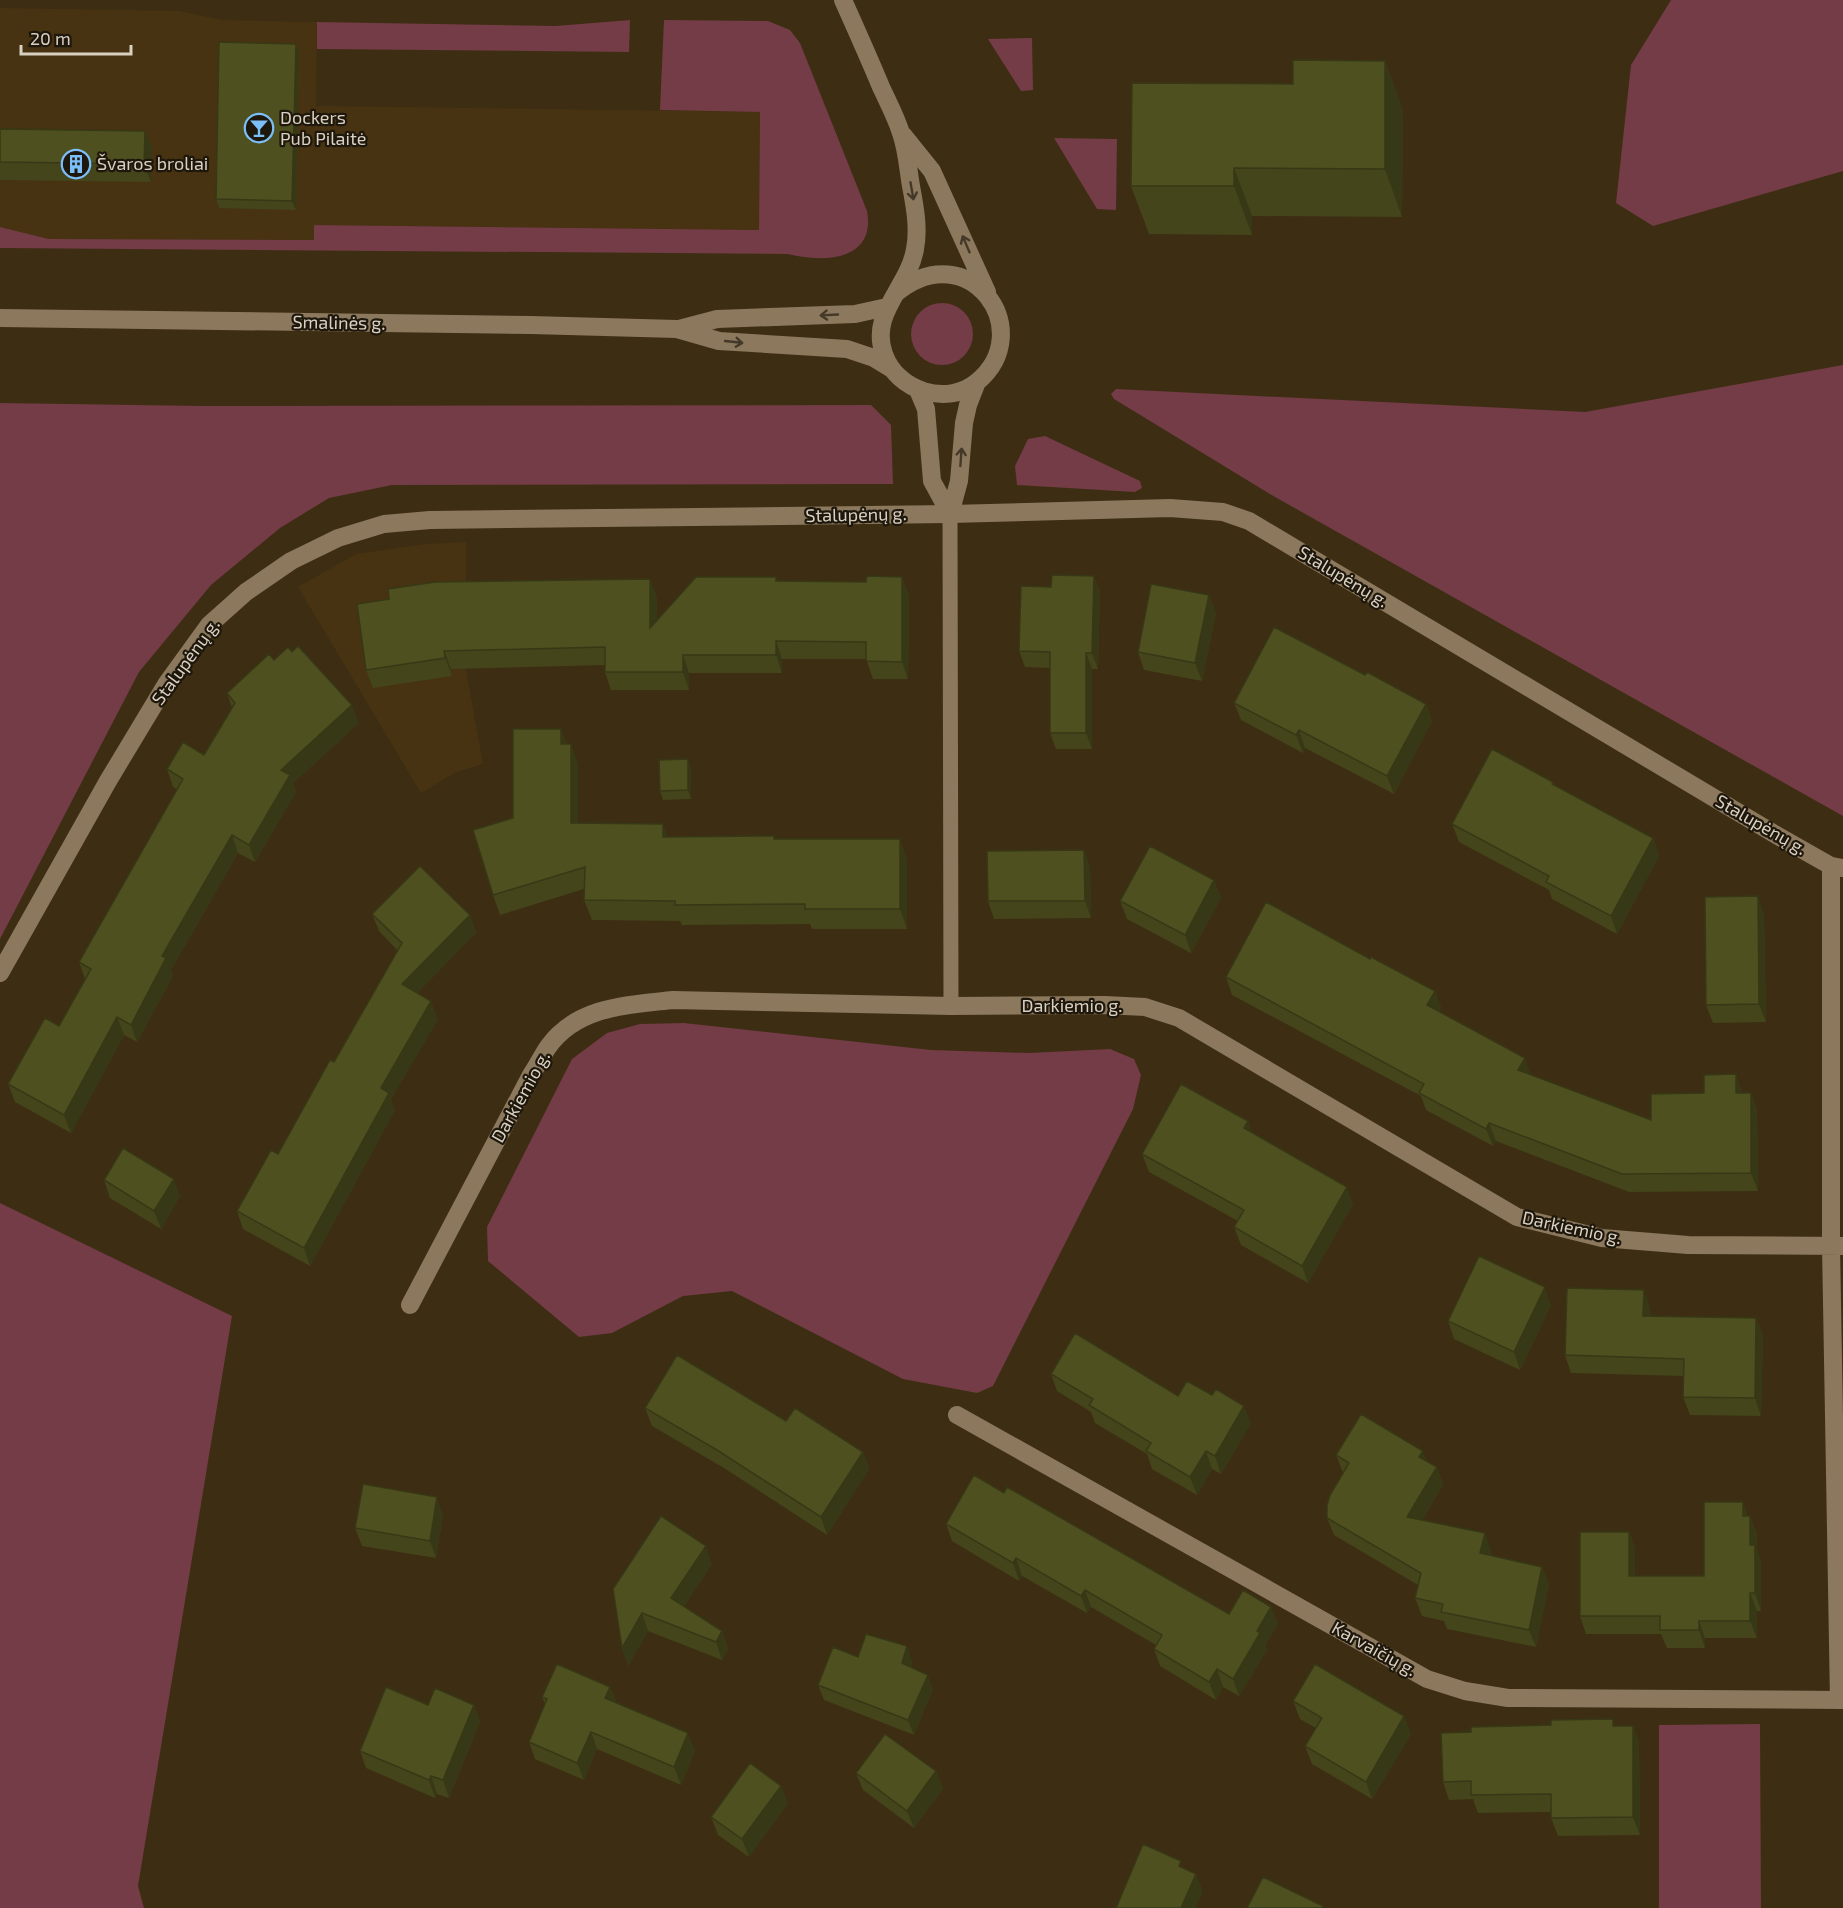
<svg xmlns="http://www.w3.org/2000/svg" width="1843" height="1908" font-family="'Exo 2',sans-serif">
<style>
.built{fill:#473311}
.green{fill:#733c46}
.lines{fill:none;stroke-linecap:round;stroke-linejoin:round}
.lane{stroke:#8b785d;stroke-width:15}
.street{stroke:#8b785d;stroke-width:18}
.wall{fill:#44451b}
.shaded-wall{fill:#373816}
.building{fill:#4f501f;stroke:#373816;stroke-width:1.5}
.oneway{stroke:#443928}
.labels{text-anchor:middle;stroke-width:4.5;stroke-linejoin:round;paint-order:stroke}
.poi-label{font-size:18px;fill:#dad0c1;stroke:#1e170c;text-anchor:start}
.street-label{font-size:18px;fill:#dad0c1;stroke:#1e170c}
</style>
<rect width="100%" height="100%" fill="#3d2d13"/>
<path class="built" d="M0,8L179,11L223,20L317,22L316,106L760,112L759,230L315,225L314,240L49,239L0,227Z
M466,542V670L483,764L456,772L421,793L298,587L356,554L426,544Z"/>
<path class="green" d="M1671,0H1843V171L1653,226L1616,203L1631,65Z
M630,20L629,52L317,49V22L556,26Z
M664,20L768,21L790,30L800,43L867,211C876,261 824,263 788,254L0,248V227L49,239L314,240V225L759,230L760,112L660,110Z
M1032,38L1033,90L1021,91L988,39Z
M1054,138L1117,139L1116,210L1097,209Z
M911 334a31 31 0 1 1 62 0a31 31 0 1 1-62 0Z
M1843,365V816L1275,497L1114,399L1111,394L1116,389L1585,412Z
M0,403L204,406L871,405L891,425L893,484L392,485L329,498L280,528L211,585L139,672L0,939Z
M1045,436L1140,481L1142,488L1135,492L1017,485L1015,466L1028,439Z
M684,1023L931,1050L1029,1053L1110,1049L1134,1059L1141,1075L1133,1109L993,1386L977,1393L903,1379L732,1291L683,1296L612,1333L579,1337L488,1261L487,1227L572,1059L607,1033L640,1024Z
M0,1203L232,1316L138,1886L144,1908H0Z
M1760,1724L1761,1908H1659V1725Z"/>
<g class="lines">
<path class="lane" d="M950,514L951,1006"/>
<path class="street" d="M843,0C856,29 869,58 881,87C888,102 896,117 901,133C907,150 908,169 911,186C915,207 919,229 915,249C909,287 869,313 884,354C897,391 947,407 977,382C1039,331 969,233 896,293
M903,135L932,171L987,292
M0,318L531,325L677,329L719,341L847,349L874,358L892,369
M679,329L717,319L855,314L887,307
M918,390L926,409L932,481L950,514
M950,514L959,481L964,423L968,405L977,382
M1831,866V1246L1839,1700
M0,973L108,781L167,683L209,625L246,592L291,561L338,538L384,524L430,520L950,514L1170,508L1223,512L1249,521L1778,836L1831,866L1843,868
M410,1305L531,1075C537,1066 542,1056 548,1047C577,1006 628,1005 673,1000L951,1006L1105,1005L1145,1007L1179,1018L1517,1217L1602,1238L1688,1245L1843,1246
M957,1415L1427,1679L1465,1691L1508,1698L1843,1700"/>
</g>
<path class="wall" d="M296,44L299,53L296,210L219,208L216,199Z
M1385,61L1403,110L1402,217L1252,216V235L1149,234L1131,186L1293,84Z
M0,129L145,131L152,148L151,182L0,180Z
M1094,576L1100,592L1098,669H1092V749H1056L1050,733V668L1025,667L1019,651L1051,587Z
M776,577L777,581L909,594L908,679H873L866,659H782V673H689V690H611L605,672V665L451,669L452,676L373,688L366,670L657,597V621Z
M1209,595L1216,613L1202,681L1144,670L1138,652Z
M274,660L359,723L293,783L296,792L255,862L238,853L171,970L173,976L137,1042L124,1035L71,1133L15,1102L8,1084L59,1026L85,979L79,962L178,790L173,787L167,769L204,755L232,708L227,693Z
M1365,675L1426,704L1432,721L1394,794L1305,748L1303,753L1241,720L1234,703Z
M561,729L566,744L578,764V824L667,837L774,836L775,839L907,859V929H812L810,924L682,925L680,921L592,920L584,900V889L500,915L493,895L513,818Z
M691,768V799L663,800L660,791Z
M1553,782L1555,786L1653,838L1659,856L1617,934L1552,899L1549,890L1459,842L1452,824Z
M1084,850L1090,867L1091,918L994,919L988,901Z
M1214,880L1221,898L1191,953L1127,919L1120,901Z
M372,914L470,915L476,933L417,993L438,1019L391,1099L395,1110L310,1266L243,1229L237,1211L278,1154L334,1062L398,951L379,931Z
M1764,914L1766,1022L1713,1023L1706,1005Z
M1370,959L1435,991L1441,1008L1439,1012L1531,1075L1651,1120L1742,1093H1751L1757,1110L1758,1191L1629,1192L1496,1141L1493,1146L1426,1110L1421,1096L1232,995L1226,977Z
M1248,1121L1251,1132L1353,1204L1308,1283L1241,1245L1234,1227L1238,1221L1149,1172L1142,1154Z
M104,1180L180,1196L161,1229L110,1198Z
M1551,1305L1520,1370L1454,1339L1448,1321Z
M1650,1308V1316L1756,1318L1763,1336L1761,1416L1690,1415L1683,1397V1376L1571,1373L1565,1355Z
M1051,1374L1178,1396L1251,1423L1221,1474L1212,1469L1197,1495L1152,1469L1147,1454L1095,1423L1091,1412L1057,1391Z
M645,1408L786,1421L863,1452L869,1469L827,1535L724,1468L652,1426Z
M1336,1455L1427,1461L1437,1467L1443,1485L1422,1520L1491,1551L1490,1555L1542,1567L1549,1584L1536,1647L1447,1629L1444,1621L1422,1616L1415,1598L1418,1585L1334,1535L1327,1518L1343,1473Z
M1004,1493L1229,1614L1271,1607L1278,1624L1265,1645L1267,1650L1239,1696L1223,1687L1216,1700L1160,1666L1154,1649L1156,1645L1091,1607L1087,1613L1022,1576L1019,1581L952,1541L946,1524Z
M443,1515L436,1558L362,1546L355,1528Z
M1748,1516H1750L1757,1534V1549L1761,1562V1611H1757V1638H1705V1648H1667L1661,1634H1586L1580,1616L1629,1532L1635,1549V1576H1704Z
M712,1564L684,1606L722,1631L728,1649L722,1660L648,1631L628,1666L622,1648L613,1589Z
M858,1657L912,1661L911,1667L933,1689L914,1735L824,1700L818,1685Z
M610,1687L616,1702L695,1751L681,1785L597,1749L584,1780L535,1759L529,1742L545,1704L542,1697Z
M1293,1701L1411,1734L1372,1799L1312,1764L1305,1746L1316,1728L1300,1719Z
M474,1705L480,1722L449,1798L437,1794L435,1798L366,1768L360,1751Z
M1615,1726H1633L1639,1744L1640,1835L1558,1836L1551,1818V1812L1478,1813L1473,1799L1449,1800L1443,1782L1471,1732Z
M936,1771L943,1789L914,1828L863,1790L856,1773Z
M788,1803L749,1857L718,1835L711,1817Z"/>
<path class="shaded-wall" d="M296,44L299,53L296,210L292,201Z
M1385,61L1403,110L1402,217L1385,169Z
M145,131L152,148L151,182L144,164Z
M1234,168L1252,216V235L1234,186Z
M1094,576L1100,592L1098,669L1092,653Z
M902,577L909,594L908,679L902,662Z
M650,579L657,597V645L650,628Z
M1209,595L1216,613L1202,681L1195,663Z
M776,641L782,659V673L776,655Z
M444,651L451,669L452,676L445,658Z
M1086,653L1092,669V749L1086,733Z
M683,655L689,673V690L683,672Z
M1426,704L1432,721L1394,794L1387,776Z
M352,705L359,723L293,783L296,792L255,862L249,845L281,770Z
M561,729L568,749L561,744Z
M1299,730L1305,748L1303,753L1296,735Z
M571,744L578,764V843L571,823Z
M688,759L691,768V799L688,790Z
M663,824L670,844L663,837Z
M232,835L238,853L171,970L173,976L137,1042L131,1025L162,956Z
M1653,838L1659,856L1617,934L1611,916Z
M900,839L907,859V929L900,909Z
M1084,850L1090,867L1091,918L1085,901Z
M1214,880L1221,898L1191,953L1185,935Z
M1758,896L1764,914L1766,1022L1759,1004Z
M470,915L476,933L408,1002L402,984Z
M1435,991L1441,1008L1433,1023L1427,1005Z
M431,1001L438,1019L391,1099L395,1110L310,1266L304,1248L381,1088Z
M117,1017L124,1035L71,1133L64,1115Z
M1525,1058L1531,1076L1518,1070Z
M1736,1074L1742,1092L1743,1111L1736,1093Z
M1751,1093L1757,1110L1758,1191L1751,1173Z
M1248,1121L1254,1139L1244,1128Z
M1489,1123L1496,1141L1493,1146L1486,1129Z
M174,1179L180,1196L161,1229L154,1211Z
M1347,1187L1353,1204L1308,1283L1302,1266Z
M1545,1287L1551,1305L1520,1370L1514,1352Z
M1644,1290L1650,1308L1649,1334L1643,1316Z
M1756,1318L1763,1336L1761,1416L1755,1398Z
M1244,1406L1251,1423L1221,1474L1215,1456Z
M1206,1451L1212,1469L1197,1495L1190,1477Z
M1423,1451L1430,1469L1419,1457Z
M863,1452L869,1469L827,1535L821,1517Z
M1437,1467L1443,1485L1413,1535L1407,1517Z
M437,1497L443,1515L436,1558L430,1541Z
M1743,1502L1749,1519L1743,1516Z
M1750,1516L1757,1534V1549L1761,1562V1611L1755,1593L1750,1545Z
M1629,1532L1635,1549V1593L1629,1576Z
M1485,1533L1491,1551L1487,1571L1480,1553Z
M706,1546L712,1564L678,1615L671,1598Z
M1016,1558L1022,1576L1019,1581L1013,1563Z
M1542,1567L1549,1584L1536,1647L1529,1630Z
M1085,1590L1091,1607L1087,1613L1081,1596Z
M1750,1593L1757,1611V1638L1750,1621Z
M1271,1607L1278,1624L1265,1645L1267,1650L1239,1696L1233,1679L1257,1631Z
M642,1613L648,1631L628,1666L622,1648Z
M1699,1621L1705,1638V1648L1699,1630Z
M722,1631L728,1649L722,1660L716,1642Z
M907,1646L912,1661L908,1678L902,1663Z
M1217,1669L1223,1687L1216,1700L1209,1682Z
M928,1675L933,1689L914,1735L908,1720Z
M610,1687L616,1704L605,1698Z
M474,1705L480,1722L449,1798L443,1780Z
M1404,1716L1411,1734L1372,1799L1366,1782Z
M1633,1726L1639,1744L1640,1835L1633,1817Z
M591,1732L597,1749L584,1780L577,1763Z
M688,1733L695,1751L681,1785L674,1767Z
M936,1771L943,1789L914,1828L907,1811Z
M431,1776L437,1794L435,1798L429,1780Z
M781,1786L788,1803L749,1857L742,1839Z
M1196,1874L1203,1891L1196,1908H1181Z"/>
<path class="building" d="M219,42L296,44L292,201L216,199Z
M1293,60L1385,61V169L1234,168V186H1131L1132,83L1293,84Z
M0,129L145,131L144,164L0,162Z
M1052,575L1094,576L1092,653H1086V733H1050V652L1019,651L1021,586L1051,587Z
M867,576L902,577V662L866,661V642L776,641V655H683V672H605V647L444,651L445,658L366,670L357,604L389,599L388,589L435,582L650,579V628L696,577H776V581L866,582Z
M1151,584L1209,595L1195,663L1138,652Z
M1274,627L1365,675L1367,672L1426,704L1387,776L1299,730L1296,735L1234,703Z
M298,646L352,705L281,770L290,775L249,845L232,835L162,956L166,958L131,1025L117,1017L64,1115L8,1084L45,1018L59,1026L91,969L79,962L183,779L167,769L183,742L204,755L235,703L227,693L269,654L274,660L288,647L292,652Z
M513,729H561V744H571V823L663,824V837L774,836V839H900V909H805V904L675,905V901L584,900L585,867L493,895L473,830L513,818Z
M1492,749L1553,782L1552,784L1653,838L1611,916L1546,882L1549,876L1452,824Z
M688,759V790L660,791L659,760Z
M1150,846L1214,880L1185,935L1120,901Z
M1084,850L1085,901H988L987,851Z
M420,866L470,915L402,984L431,1001L381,1088L389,1093L304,1248L237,1211L271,1150L278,1154L330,1060L334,1062L402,943L372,914Z
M1758,896L1759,1004L1706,1005L1705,897Z
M1266,902L1370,959L1371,957L1435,991L1427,1005L1525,1058L1518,1070L1651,1120V1094L1704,1093V1075L1736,1074V1093H1751V1173L1622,1174L1489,1123L1486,1129L1419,1093L1424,1084L1226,977Z
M1181,1084L1248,1121L1244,1128L1347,1187L1302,1266L1234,1227L1244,1210L1142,1154Z
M123,1148L174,1179L154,1211L104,1180Z
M1479,1256L1545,1287L1514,1352L1448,1321Z
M1567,1288L1644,1290L1643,1316L1756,1318L1755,1398L1683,1397L1684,1359L1565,1355Z
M1075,1333L1178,1396L1187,1381L1212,1395L1216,1389L1244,1406L1215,1456L1206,1451L1190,1477L1146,1451L1151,1443L1089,1405L1093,1399L1051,1374Z
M677,1355L786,1421L795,1408L863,1452L821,1517L717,1450L645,1408Z
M1361,1414L1423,1451L1419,1457L1437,1467L1407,1517L1485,1533L1480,1553L1542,1567L1529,1630L1441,1612L1443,1604L1415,1598L1421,1573L1327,1518V1505L1330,1495L1349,1463L1336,1455Z
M974,1475L1004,1493L1007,1487L1229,1614L1243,1590L1271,1607L1257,1631L1260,1633L1233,1679L1217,1669L1209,1682L1154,1649L1162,1635L1085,1590L1081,1596L1016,1558L1013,1563L946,1524Z
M363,1484L437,1497L430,1541L355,1528Z
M1704,1502H1743V1516H1750V1545H1755V1593H1750V1621H1699V1630H1660V1616H1580V1532H1629V1576H1704Z
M661,1516L706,1546L671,1598L722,1631L716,1642L642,1613L622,1648L613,1589Z
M866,1634L907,1646L902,1663L928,1675L908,1720L818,1685L833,1647L858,1657Z
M557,1664L610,1687L605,1698L688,1733L674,1767L591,1732L577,1763L529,1742L547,1699L542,1697Z
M1315,1664L1404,1716L1366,1782L1305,1746L1322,1718L1293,1701Z
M386,1687L428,1705L435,1688L474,1705L443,1780L431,1776L429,1780L360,1751Z
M1613,1719V1726H1633V1817L1551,1818V1794L1471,1795V1781L1443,1782L1441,1733L1471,1732V1727L1551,1725V1720Z
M885,1734L936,1771L907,1811L856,1773Z
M750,1763L781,1786L742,1839L711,1817Z
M1143,1844L1181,1861L1179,1866L1196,1874L1181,1908H1116Z
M1263,1877L1323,1906L1322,1908H1247Z"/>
<defs><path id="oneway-shaft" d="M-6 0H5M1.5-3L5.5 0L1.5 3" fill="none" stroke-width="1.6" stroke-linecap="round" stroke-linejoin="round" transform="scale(1.5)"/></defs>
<g class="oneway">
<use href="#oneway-shaft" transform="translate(912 191) rotate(80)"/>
<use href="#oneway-shaft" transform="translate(966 244) rotate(-113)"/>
<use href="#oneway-shaft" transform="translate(829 315) rotate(177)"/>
<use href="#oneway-shaft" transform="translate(734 342) rotate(6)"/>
<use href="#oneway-shaft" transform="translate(961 457) rotate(-86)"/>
</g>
<defs>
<g id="bar-ring" transform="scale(1.5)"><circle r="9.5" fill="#1e170c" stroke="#7bbef8" stroke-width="1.5"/><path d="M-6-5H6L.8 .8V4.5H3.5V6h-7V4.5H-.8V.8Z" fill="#7bbef8"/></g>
<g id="building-ring" transform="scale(1.5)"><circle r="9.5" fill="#1e170c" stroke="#7bbef8" stroke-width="1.5"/><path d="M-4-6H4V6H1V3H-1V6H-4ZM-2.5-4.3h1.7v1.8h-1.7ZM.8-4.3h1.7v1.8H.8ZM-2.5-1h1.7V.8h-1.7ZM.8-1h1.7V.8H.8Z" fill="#7bbef8"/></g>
</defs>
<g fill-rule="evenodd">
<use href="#bar-ring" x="259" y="128"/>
<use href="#building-ring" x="76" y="164"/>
</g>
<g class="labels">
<g class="poi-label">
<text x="280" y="124">Dockers<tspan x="280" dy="21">Pub Pilaitė</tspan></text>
<text x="97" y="170">Švaros broliai</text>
</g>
<g class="street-label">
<text transform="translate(339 323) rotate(1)" y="6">Smalinės g.</text>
<text transform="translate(856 515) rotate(-1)" y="6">Stalupėnų g.</text>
<text transform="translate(1343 577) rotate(31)" y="6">Stalupėnų g.</text>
<text transform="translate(186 662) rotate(-54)" y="6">Stalupėnų g.</text>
<text transform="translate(1761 825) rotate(30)" y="6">Stalupėnų g.</text>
<text x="1072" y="1012">Darkiemio g.</text>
<text transform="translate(521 1097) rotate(-61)" y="6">Darkiemio g.</text>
<text transform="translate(1572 1228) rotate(12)" y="6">Darkiemio g.</text>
<text transform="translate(1374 1649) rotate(29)" y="6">Karvaičių g.</text>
</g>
</g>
<path d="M21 45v9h110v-9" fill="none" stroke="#dad0c1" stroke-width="3"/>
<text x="30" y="45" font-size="18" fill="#dad0c1" stroke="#1e170c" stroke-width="4.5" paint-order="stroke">20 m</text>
</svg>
